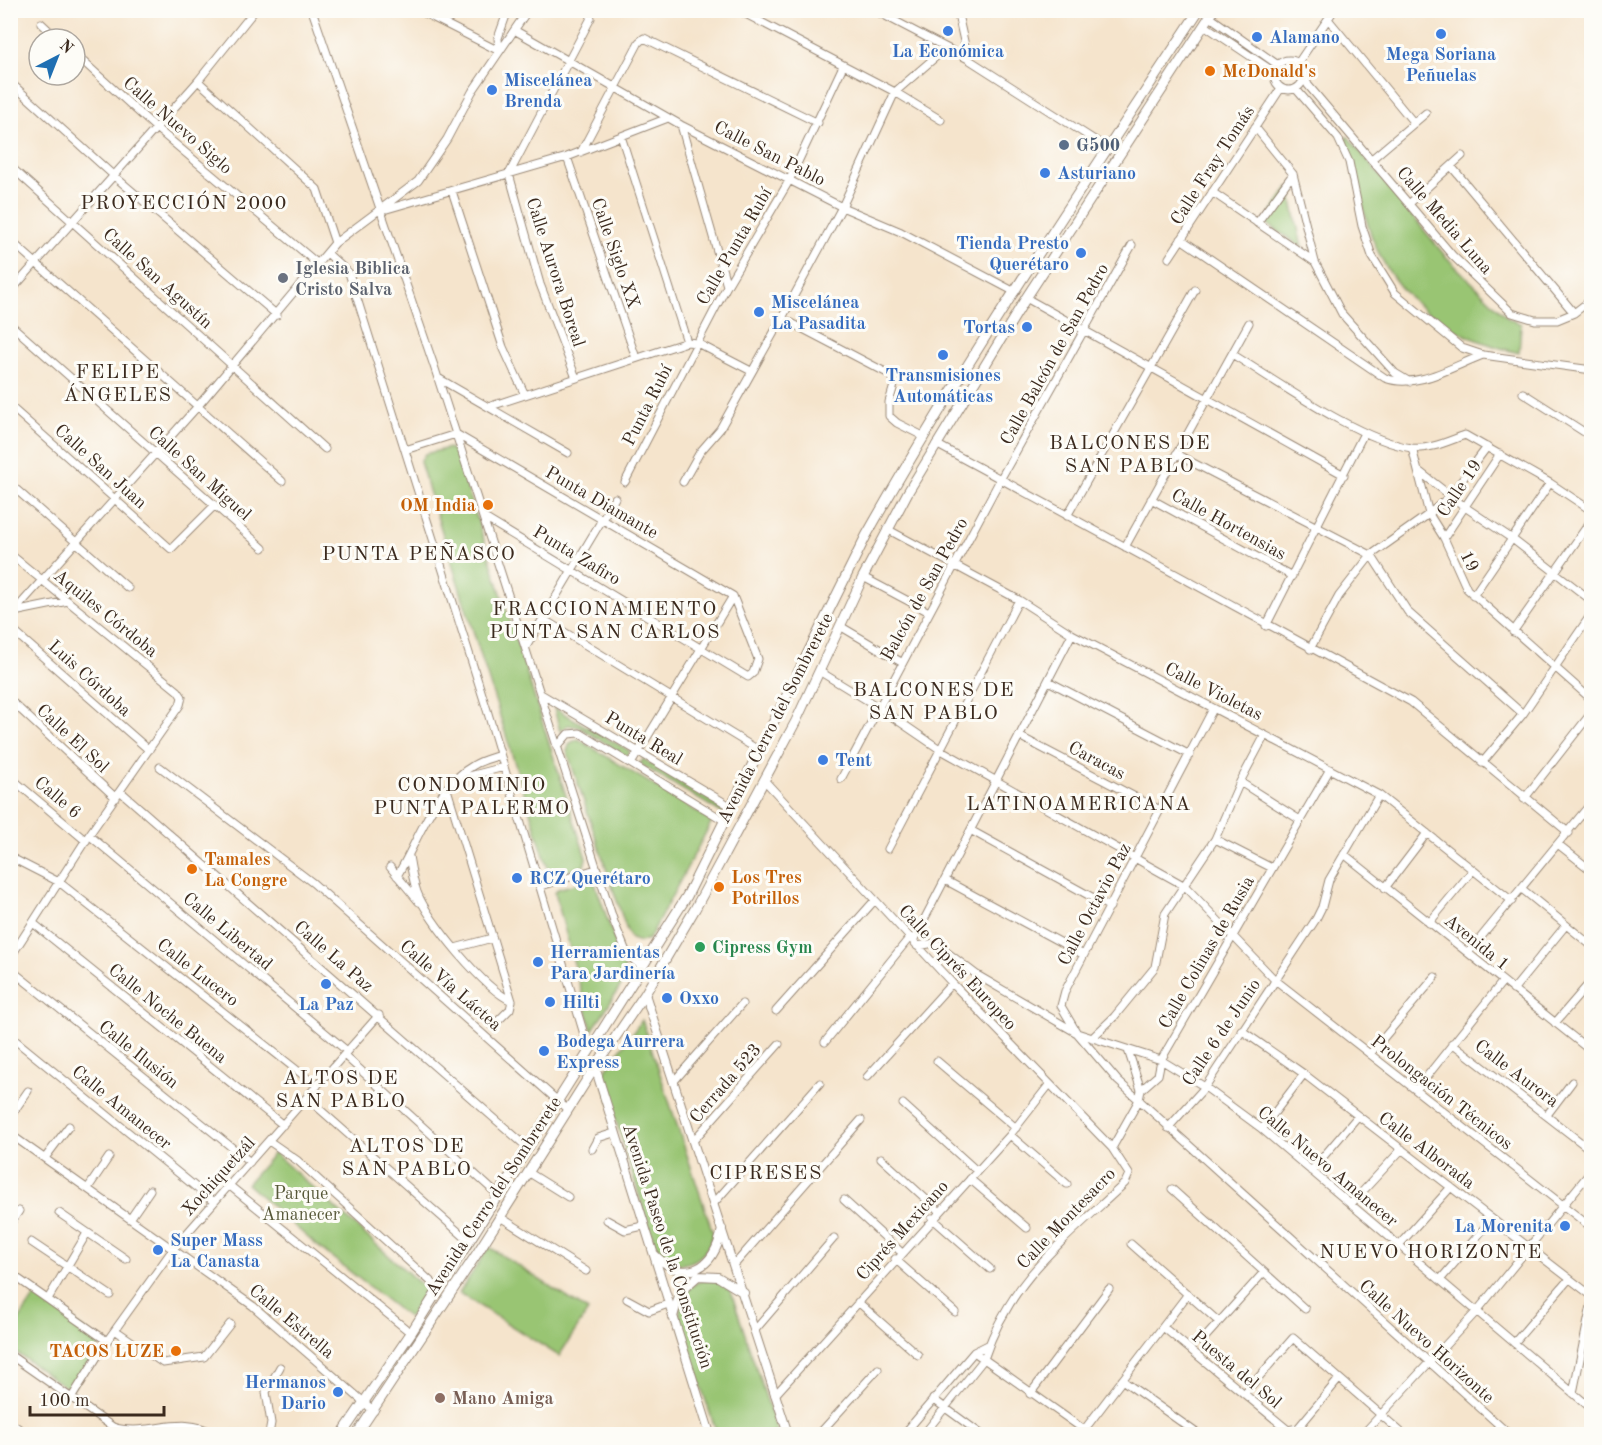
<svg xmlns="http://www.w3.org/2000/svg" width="1602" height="1445" font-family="'Old Standard TT',serif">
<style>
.green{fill:#99c573;stroke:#6a7848;stroke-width:1.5}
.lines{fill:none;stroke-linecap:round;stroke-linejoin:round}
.minor-casing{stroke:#988775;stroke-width:9}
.tertiary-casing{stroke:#988775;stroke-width:10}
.secondary-casing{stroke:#988775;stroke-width:11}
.minor{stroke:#fff;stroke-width:7}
.tertiary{stroke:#fff;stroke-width:8}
.secondary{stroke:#fff;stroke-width:9}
.shop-dot{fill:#3f7fe0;stroke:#fdfcf7;stroke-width:2}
.food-dot{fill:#e8710a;stroke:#fdfcf7;stroke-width:2}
.service-dot{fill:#5c6f8a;stroke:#fdfcf7;stroke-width:2}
.worship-dot{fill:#6b7280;stroke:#fdfcf7;stroke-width:2}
.leisure-dot{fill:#2e9e5b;stroke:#fdfcf7;stroke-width:2}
.education-dot{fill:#8d6e63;stroke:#fdfcf7;stroke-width:2}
.labels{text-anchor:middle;stroke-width:6;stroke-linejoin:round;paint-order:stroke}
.shop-label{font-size:18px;font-weight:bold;fill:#366cbe;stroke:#fdfcf7;text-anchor:start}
.food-label{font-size:18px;font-weight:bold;fill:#c56008;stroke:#fdfcf7;text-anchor:start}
.street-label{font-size:18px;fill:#3b2a1e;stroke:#fdfcf7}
.service-label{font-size:18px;font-weight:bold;fill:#4e5e75;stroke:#fdfcf7;text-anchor:start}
.worship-label{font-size:18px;font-weight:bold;fill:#5b616d;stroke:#fdfcf7;text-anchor:start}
.leisure-label{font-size:18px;font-weight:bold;fill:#27864d;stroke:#fdfcf7;text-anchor:start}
.park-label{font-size:18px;fill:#575838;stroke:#fdfcf7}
.education-label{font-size:18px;font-weight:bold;fill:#785e54;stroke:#fdfcf7;text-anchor:start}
.neighbourhood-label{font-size:20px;letter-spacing:1.5px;fill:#3b2a1e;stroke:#fdfcf7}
</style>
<rect width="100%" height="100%" fill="#fdfcf7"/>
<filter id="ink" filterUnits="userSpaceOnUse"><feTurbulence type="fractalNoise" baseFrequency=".0167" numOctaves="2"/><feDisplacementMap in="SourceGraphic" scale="12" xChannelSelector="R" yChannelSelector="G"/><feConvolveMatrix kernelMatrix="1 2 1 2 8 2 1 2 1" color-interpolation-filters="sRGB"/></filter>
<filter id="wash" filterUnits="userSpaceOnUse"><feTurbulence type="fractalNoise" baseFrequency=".008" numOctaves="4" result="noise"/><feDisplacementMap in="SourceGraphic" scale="24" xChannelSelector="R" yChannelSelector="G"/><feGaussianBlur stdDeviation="1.35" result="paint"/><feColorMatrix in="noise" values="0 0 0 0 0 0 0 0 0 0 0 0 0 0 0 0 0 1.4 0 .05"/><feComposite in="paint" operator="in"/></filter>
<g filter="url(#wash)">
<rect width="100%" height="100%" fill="#f5e4cc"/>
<path class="green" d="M1348,137L1446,257L1509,319L1521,324L1519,353C1445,335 1389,299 1367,222C1359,194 1355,166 1345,138Z
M1289,187L1302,247L1264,222Z
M449,448L456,453L586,858L584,866L556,874L549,872L420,462L425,454Z
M554,708L630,751L627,756L579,727L568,725L560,731Z
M578,739L712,821L649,939L640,942L631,939L627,931L567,751L570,743Z
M643,759L725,809L722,813L640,764Z
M589,880L595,883L627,976L592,1031L555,893L558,889Z
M642,1020L713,1233C708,1254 697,1264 674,1265L656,1250L602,1075Z
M274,1153L426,1289L409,1318L315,1244L247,1184Z
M489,1247L588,1311L559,1356L459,1293Z
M709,1279L721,1282L731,1292L778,1434H717L679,1321C679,1300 688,1281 709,1279Z
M35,1296L101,1342L71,1391L11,1349V1332Z"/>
</g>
<g filter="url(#ink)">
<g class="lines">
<g class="minor-casing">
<path id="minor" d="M312,10L434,366L614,922L627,954L642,967
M418,10L499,51L498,38L508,10
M738,10L895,92L941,120
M874,10L968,59L1107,148
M957,10L968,59
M1210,17L1278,65
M1328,19L1414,123
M41,23L58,39
M1204,25L1274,72
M516,31L681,125L842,207L901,232L1015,292
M75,54L156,128L318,264
M1274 75a15 15 0 1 1 30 0a15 15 0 1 1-30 0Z
M1298,63L1334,10
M1305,77L1308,85L1452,255L1512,313L1535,320H1557L1574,313L1592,299
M198,81L317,189L335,243
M10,82L113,175L277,315
M1296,89L1338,138L1349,162L1362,226L1372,256L1395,293L1462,348L1483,355L1592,370
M681,125L727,286
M1255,127L1293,174L1315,262L1342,314L1395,373L1410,382
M621,136L687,342
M581,152L639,42L644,38L818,123
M567,157L636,358
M1373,158L1426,113
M10,166L325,449
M1451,166L1574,313
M452,191L503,347L525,395
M1212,192L1315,262
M1410,203L1462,156
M387,209L567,157L668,118
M1257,223L1293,174
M1181,239L1385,378C1416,390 1453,366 1483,355
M10,240L282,481
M327,253L349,273L487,710L589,1051
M1169,258L1281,88
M10,292L198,81L255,10
M1026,298L1344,475
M782,318L891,375L895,382L889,402V416L897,423L923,436
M10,324L263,548
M1232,354C1278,382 1360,441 1412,448C1430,450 1448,441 1465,435L1550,483L1592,511
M438,378L568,453
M576,378L540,284L509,174L591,18
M1523,393L1592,437
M10,406L171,549L214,506
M488,407L687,342L697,343L751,371
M936,444L1411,702L1569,833
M1412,448L1429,514L1444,538L1467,589L1592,700
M405,450L456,434L733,596
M1176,454L1371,555L1408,612L1523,714
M1420,472L1465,507L1511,538L1592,601
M625,482L727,286L789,181L843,66
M683,482L700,452L720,429L782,318L842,207L895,92L946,48
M10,484L128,588
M1151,499L1292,576
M1067,516L1195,290
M483,517L748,677L753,673L758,659L733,596
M887,529L1019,600L1072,634L1379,795L1512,901
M1444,538L1500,454
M1125,547L1249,323
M10,554L178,691L182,697L180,705L89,835L10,958
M863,577L929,612
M1473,596L1550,483
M14,612L68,601
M10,616L198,406L335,243L418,181L447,139L472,92L528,10
M543,619L760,751
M840,626L901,662
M1266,626L1364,433
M10,628L149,750
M1513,632L1592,519
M526,647L615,498
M1310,649L1339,596L1371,555L1429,514L1450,496L1487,447
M819,671L878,707L941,750L1185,886L1274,979L1592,1228
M1048,681L1190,755
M541,694L732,807
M10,700L116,798
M1213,709L1065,991L1061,1006L1077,1033L1118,1081L1509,1434
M1019,736L1160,810
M557,747L568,734L580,733L725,821
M1482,763L1523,714L1592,613
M631,764L733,596
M160,767L313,883L568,1110
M10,777L86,841
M458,779L504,767
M841,779L1001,478L1132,245
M764,780L952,983L1112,1148L1129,1174L1125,1183C1066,1239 1011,1277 984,1359L924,1434
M1240,782L1300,820
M447,789L512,1001L510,1009L493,1026
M120,791L527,1147
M1524,799L1592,712
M972,831L1110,907
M89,835L347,1051
M1215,839L1272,868
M1559,845L1592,871
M888,849L1019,600
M1344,854L1592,1052
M409,856C411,868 413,881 417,892C427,920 485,990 512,1001
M10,857L59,882L317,1086
M390,867L419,902
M397,876C419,840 434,787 474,765C482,760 492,758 500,755
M945,880L1084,955
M541,886L596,869
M1385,888L1427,833
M1522,889L1592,946
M33,923L283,1125
M1429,923L1473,870
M913,941L1072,634
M917,946L935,943L977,975L1077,1033L1161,1060L1205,1087L1262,1129L1592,1409
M455,948L492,938
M1468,953L1592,802
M10,969L250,1162
M1513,990L1566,925
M776,1011L875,900
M1555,1023L1592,980
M1241,1030L1304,1074L1592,1296
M10,1036L214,1202
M1092,1038L1114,1017L1155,967L1165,914L1215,839L1240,782L1265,735
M825,1042L910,937
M1452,1043L1592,1151
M1128,1050L1141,1090
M1370,1054L1435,977
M344,1055L498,1195
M937,1061L1016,1128
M867,1077L952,983
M675,1080L742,1004
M1416,1090L1503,981
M307,1098L469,1241
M903,1104L977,1171
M1547,1115L1572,1082
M10,1117L28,1091
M1168,1128L1205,1087L1316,919L1322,907L1329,880L1379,795
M1262,1129L1304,1074
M10,1134L253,1306L374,1411
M1010,1135L1067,1184
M269,1141L298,1161L439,1289
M693,1141L779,1044
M1112,1148L1139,1100L1141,1090L1158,1075L1161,1060L1330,769
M592,1149L598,1138L614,1133
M45,1158L69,1126
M881,1158L939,1211
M1311,1171L1358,1116
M528,1172L568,1197
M970,1179L1027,1228
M230,1186L411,1333
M88,1188L109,1157
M1172,1189L1305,1309
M844,1200L901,1252
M714,1203L820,1083
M1351,1204L1402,1149
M59,1213L126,1259
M500,1217L586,1271
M932,1218L990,1269
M130,1219L150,1190
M607,1220L625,1230L643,1226
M10,1224L19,1211
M31,1242L110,1295
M1131,1244L1219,1322
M1399,1245L1451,1187
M895,1259L955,1312
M735,1264L861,1120
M10,1273L107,1341
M1440,1280L1492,1219
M48,1299L87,1233
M627,1299L649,1311L668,1304
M858,1302L918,1355
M1163,1327L1288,1430L1298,1428L1339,1379
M115,1330L163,1363L204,1357L230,1324
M755,1330L834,1238
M1201,1342L1264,1272
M1514,1343L1569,1279
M974,1352L1090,1434
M10,1355L113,1427C145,1438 183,1413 214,1434
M1122,1380L1198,1434
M1573,1393L1592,1301
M1030,1394L1109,1289
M1244,1394L1293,1338L1403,1434
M775,1395L1010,1135L1049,1085
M72,1397L107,1341L173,1249L379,1015
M933,1399L981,1434
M269,1434L271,1423L266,1392L280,1367
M819,1434L878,1369
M904,1434L974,1352L988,1345
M1081,1434L1188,1294
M1276,1434L1283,1426
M1363,1434L1477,1311L1592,1170"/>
</g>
<g class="tertiary-casing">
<path id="tertiary" d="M645,994L788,1434
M595,1067L710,1434
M654,1254C686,1286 714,1269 722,1229
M673,1317L680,1292L698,1276L718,1277L744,1293
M10,1423L26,1434"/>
</g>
<g class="secondary-casing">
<path id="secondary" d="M342,1434L411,1333L687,896L866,536C968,355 1085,183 1199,10
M357,1434L478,1252L595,1067L645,994L695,909L796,721L863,577L908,492L1026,298L1214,10"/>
</g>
<use href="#minor" class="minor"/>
<use href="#tertiary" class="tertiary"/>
<use href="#secondary" class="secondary"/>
</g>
</g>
<g class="shop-dot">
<circle cx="948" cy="31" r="6"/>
<circle cx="1441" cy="34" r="6"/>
<circle cx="1257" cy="37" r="6"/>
<circle cx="492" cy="90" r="6"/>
<circle cx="1045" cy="173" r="6"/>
<circle cx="1081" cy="253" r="6"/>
<circle cx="759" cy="312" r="6"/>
<circle cx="1027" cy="327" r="6"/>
<circle cx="943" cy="355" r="6"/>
<circle cx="823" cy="760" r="6"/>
<circle cx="517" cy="878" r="6"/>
<circle cx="538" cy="962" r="6"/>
<circle cx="326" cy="984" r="6"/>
<circle cx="667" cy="998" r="6"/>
<circle cx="550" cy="1002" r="6"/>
<circle cx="544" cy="1051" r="6"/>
<circle cx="1565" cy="1226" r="6"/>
<circle cx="158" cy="1250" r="6"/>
<circle cx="338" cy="1392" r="6"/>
</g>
<g class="food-dot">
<circle cx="1210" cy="71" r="6"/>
<circle cx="488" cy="505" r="6"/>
<circle cx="192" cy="869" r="6"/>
<circle cx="719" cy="887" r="6"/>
<circle cx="176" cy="1351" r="6"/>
</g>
<circle class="service-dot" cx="1064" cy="145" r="6"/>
<circle class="worship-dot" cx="283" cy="278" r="6"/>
<circle class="leisure-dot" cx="700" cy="947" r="6"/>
<circle class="education-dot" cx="440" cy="1398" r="6"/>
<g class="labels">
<g class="shop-label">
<text x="1269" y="43">Alamano</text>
<text x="948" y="57" text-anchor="middle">La Económica</text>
<text x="1441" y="60" text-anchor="middle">Mega Soriana<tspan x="1441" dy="21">Peñuelas</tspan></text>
<text x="504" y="86">Miscelánea<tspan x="504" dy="21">Brenda</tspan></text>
<text x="1057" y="179">Asturiano</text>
<text x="1069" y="249" text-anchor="end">Tienda Presto<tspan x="1069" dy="21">Querétaro</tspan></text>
<text x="771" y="308">Miscelánea<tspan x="771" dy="21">La Pasadita</tspan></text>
<text x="1015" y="333" text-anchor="end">Tortas</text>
<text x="943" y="381" text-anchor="middle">Transmisiones<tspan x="943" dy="21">Automáticas</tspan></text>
<text x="835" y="766">Tent</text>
<text x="529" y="884">RCZ Querétaro</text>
<text x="550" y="958">Herramientas<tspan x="550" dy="21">Para Jardinería</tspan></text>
<text x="679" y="1004">Oxxo</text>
<text x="562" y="1008">Hilti</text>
<text x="326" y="1010" text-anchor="middle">La Paz</text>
<text x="556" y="1047">Bodega Aurrera<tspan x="556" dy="21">Express</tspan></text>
<text x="1553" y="1232" text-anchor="end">La Morenita</text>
<text x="170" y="1246">Super Mass<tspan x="170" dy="21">La Canasta</tspan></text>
<text x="326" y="1388" text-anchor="end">Hermanos<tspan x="326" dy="21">Dario</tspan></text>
</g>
<g class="food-label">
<text x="1222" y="77">McDonald's</text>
<text x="476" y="511" text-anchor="end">OM India</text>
<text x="204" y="865">Tamales<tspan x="204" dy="21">La Congre</tspan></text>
<text x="731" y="883">Los Tres<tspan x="731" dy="21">Potrillos</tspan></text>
<text x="164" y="1357" text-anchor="end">TACOS LUZE</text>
</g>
<g class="street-label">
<text transform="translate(178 125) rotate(41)" y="6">Calle Nuevo Siglo</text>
<text transform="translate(770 153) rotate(27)" y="6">Calle San Pablo</text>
<text transform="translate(1212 165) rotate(-57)" y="6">Calle Fray Tomás</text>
<text transform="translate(1445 220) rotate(49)" y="6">Calle Media Luna</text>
<text transform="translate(734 246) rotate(-60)" y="6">Calle Punta Rubí</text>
<text transform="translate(616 253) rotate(71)" y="6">Calle Siglo XX</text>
<text transform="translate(556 272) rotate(72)" y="6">Calle Aurora Boreal</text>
<text transform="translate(158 278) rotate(42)" y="6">Calle San Agustín</text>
<text transform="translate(1054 354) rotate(-61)" y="6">Calle Balcón de San Pedro</text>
<text transform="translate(647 405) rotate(-63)" y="6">Punta Rubí</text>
<text transform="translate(101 466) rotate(42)" y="6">Calle San Juan</text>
<text transform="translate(200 473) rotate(42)" y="6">Calle San Miguel</text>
<text transform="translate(1459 488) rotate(-56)" y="6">Calle 19</text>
<text transform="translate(602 502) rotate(30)" y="6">Punta Diamante</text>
<text transform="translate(1229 524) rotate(29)" y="6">Calle Hortensias</text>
<text transform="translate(577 555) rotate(31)" y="6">Punta Zafiro</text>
<text transform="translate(1470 561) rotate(64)" y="6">19</text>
<text transform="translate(924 589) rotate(-61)" y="6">Balcón de San Pedro</text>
<text transform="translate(106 613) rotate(39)" y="6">Aquiles Córdoba</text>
<text transform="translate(90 678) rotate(42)" y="6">Luis Córdoba</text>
<text transform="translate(1214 691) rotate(27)" y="6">Calle Violetas</text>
<text transform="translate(775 718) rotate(-63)" y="6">Avenida Cerro del Sombrerete</text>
<text transform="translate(73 738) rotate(43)" y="6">Calle El Sol</text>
<text transform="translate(644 738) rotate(31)" y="6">Punta Real</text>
<text transform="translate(1097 760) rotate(28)" y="6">Caracas</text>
<text transform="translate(58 797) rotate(40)" y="6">Calle 6</text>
<text transform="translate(1094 904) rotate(-62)" y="6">Calle Octavio Paz</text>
<text transform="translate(228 931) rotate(40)" y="6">Calle Libertad</text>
<text transform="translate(1477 942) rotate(39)" y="6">Avenida 1</text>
<text transform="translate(1206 952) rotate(-60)" y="6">Calle Colinas de Rusia</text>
<text transform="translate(334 956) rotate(41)" y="6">Calle La Paz</text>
<text transform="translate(958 967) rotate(47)" y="6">Calle Ciprés Europeo</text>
<text transform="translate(198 972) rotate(38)" y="6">Calle Lucero</text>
<text transform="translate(451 985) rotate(41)" y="6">Calle Vía Láctea</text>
<text transform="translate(168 1013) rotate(39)" y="6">Calle Noche Buena</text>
<text transform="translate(1221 1032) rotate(-56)" y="6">Calle 6 de Junio</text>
<text transform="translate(139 1054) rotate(39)" y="6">Calle Ilusión</text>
<text transform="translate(1517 1073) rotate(37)" y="6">Calle Aurora</text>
<text transform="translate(725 1083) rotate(-49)" y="6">Cerrada 523</text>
<text transform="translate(1442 1092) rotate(38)" y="6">Prolongación Técnicos</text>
<text transform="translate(122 1107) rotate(39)" y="6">Calle Amanecer</text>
<text transform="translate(1427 1150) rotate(37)" y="6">Calle Alborada</text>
<text transform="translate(1328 1166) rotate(40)" y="6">Calle Nuevo Amanecer</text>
<text transform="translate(218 1176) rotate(-48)" y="6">Xochiquetzál</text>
<text transform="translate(493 1196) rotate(-57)" y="6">Avenida Cerro del Sombrerete</text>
<text transform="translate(1066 1218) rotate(-46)" y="6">Calle Montesacro</text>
<text transform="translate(902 1230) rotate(-48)" y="6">Ciprés Mexicano</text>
<text transform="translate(668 1246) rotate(72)" y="6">Avenida Paseo de la Constitución</text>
<text transform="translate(292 1321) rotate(40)" y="6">Calle Estrella</text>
<text transform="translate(1427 1341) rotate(42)" y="6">Calle Nuevo Horizonte</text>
<text transform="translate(1237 1369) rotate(40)" y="6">Puesta del Sol</text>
</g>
<g class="service-label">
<text x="1076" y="151">G500</text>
</g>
<g class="worship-label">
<text x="295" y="274">Iglesia Biblica<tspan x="295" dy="21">Cristo Salva</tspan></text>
</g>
<g class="leisure-label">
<text x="712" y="953">Cipress Gym</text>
</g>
<g class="park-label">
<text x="301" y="1199">Parque<tspan x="301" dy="21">Amanecer</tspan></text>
</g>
<g class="education-label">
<text x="452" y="1404">Mano Amiga</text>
</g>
<g class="neighbourhood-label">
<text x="184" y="209">PROYECCIÓN 2000</text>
<text x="118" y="378">FELIPE<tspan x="118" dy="23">ÁNGELES</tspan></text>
<text x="1130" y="449">BALCONES DE<tspan x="1130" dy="23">SAN PABLO</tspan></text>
<text x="419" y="560">PUNTA PEÑASCO</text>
<text x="605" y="615">FRACCIONAMIENTO<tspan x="605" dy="23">PUNTA SAN CARLOS</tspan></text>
<text x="934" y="696">BALCONES DE<tspan x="934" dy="23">SAN PABLO</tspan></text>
<text x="472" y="791">CONDOMINIO<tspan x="472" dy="23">PUNTA PALERMO</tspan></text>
<text x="1079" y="810">LATINOAMERICANA</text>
<text x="341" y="1084">ALTOS DE<tspan x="341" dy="23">SAN PABLO</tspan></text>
<text x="407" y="1152">ALTOS DE<tspan x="407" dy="23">SAN PABLO</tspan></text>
<text x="766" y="1179">CIPRESES</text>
<text x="1431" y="1258">NUEVO HORIZONTE</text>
</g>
</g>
<rect width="1602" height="1445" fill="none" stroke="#fdfcf7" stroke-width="36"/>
<g transform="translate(57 57) rotate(42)"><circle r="28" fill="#fdfcf7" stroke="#afa8a0" stroke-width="1.5"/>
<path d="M0-4.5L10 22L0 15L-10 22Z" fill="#1f6fb2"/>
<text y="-9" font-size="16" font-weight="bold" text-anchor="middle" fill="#3b2a1e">N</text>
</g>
<path d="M30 1406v9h134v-9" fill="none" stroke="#3b2a1e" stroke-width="3"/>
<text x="39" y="1406" font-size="18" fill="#3b2a1e" stroke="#fdfcf7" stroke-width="4.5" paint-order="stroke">100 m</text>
</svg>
